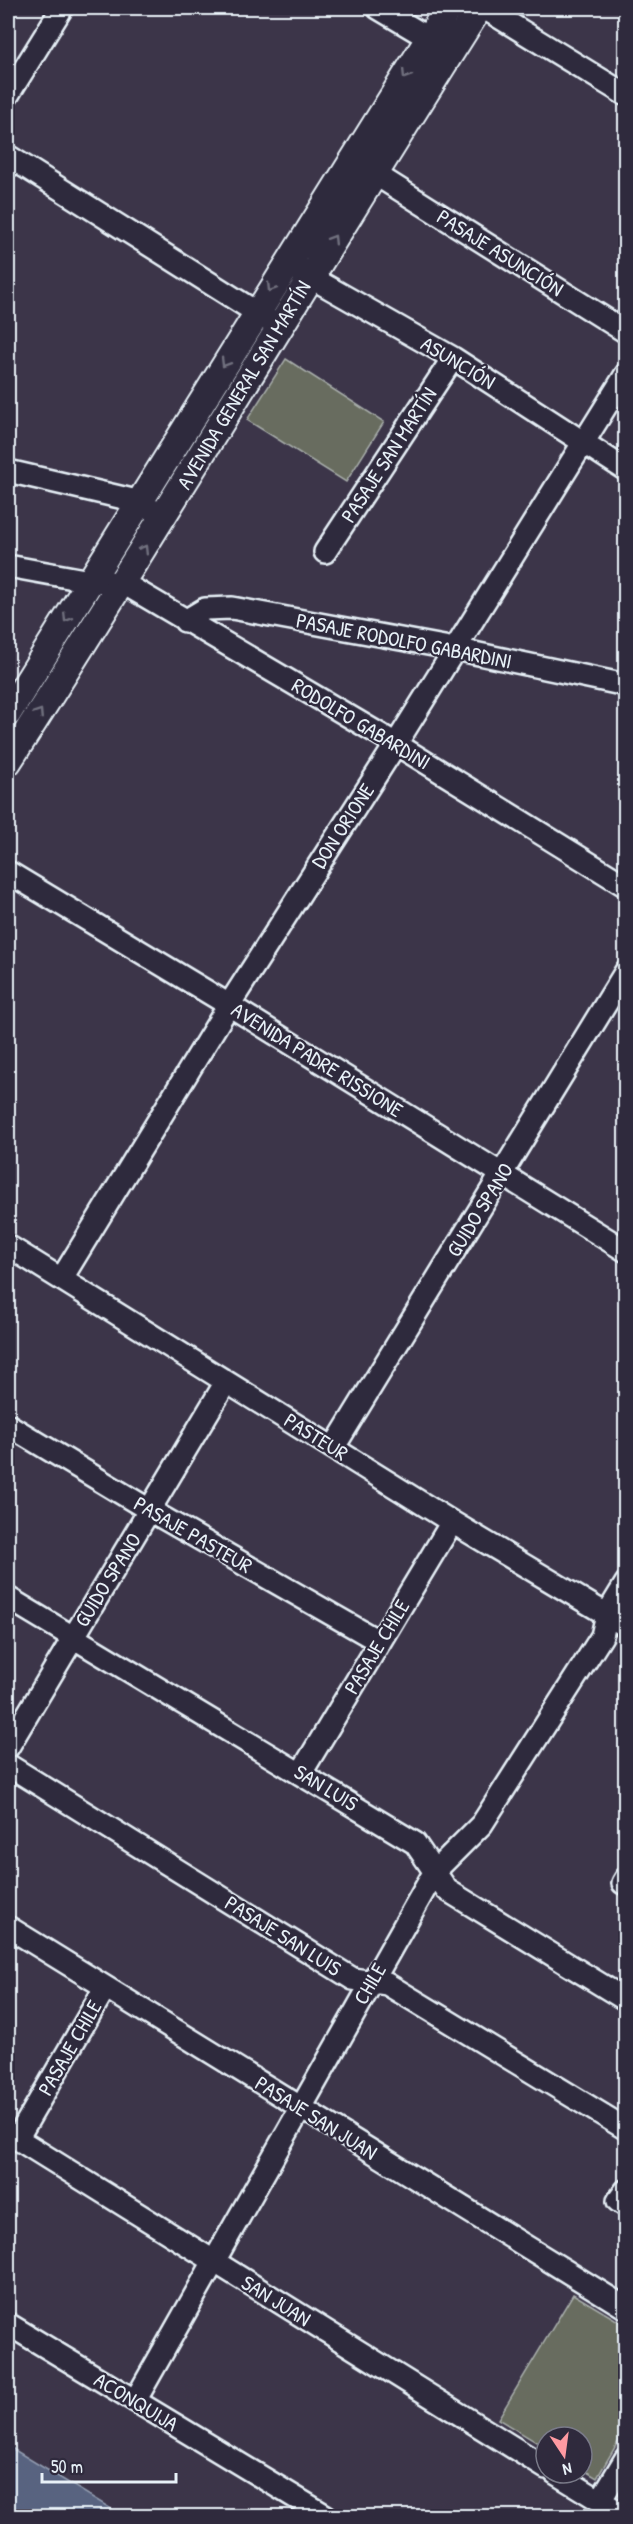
<svg xmlns="http://www.w3.org/2000/svg" width="633" height="2524" font-family="'Patrick Hand',sans-serif">
<style>
.green{fill:#686c5e;stroke:#a8aeab;stroke-width:1.5}
.water{fill:#586480;stroke:#929cb0;stroke-width:1.5}
.lines{fill:none;stroke-linecap:round;stroke-linejoin:round}
.minor-casing{stroke:#e8f1f8;stroke-width:26}
.major-casing{stroke:#e8f1f8;stroke-width:30}
.minor{stroke:#2f2a3d;stroke-width:21}
.major{stroke:#2f2a3d;stroke-width:26}
.oneway{stroke:#70707e}
.labels{text-anchor:middle;stroke-width:4.5;stroke-linejoin:round;paint-order:stroke}
.street-label{font-size:21px;fill:#e8f1f8;stroke:#2f2a3d}
</style>
<rect width="100%" height="100%" fill="#3c3549"/>
<filter id="ink" filterUnits="userSpaceOnUse"><feTurbulence type="fractalNoise" baseFrequency=".0167" numOctaves="2"/><feDisplacementMap in="SourceGraphic" scale="12" xChannelSelector="R" yChannelSelector="G"/><feConvolveMatrix kernelMatrix="1 2 1 2 8 2 1 2 1" color-interpolation-filters="sRGB"/></filter>
<g filter="url(#ink)">
<path class="green" d="M286,359L384,422L346,482L247,420Z
M573,2294L625,2325V2430L597,2478L582,2469V2437H546V2448L498,2419Z"/>
<path class="water" d="M8,2446L123,2516H8Z"/>
<g class="lines">
<g class="minor-casing">
<path id="minor" d="M378,8L442,46
M484,8L626,95
M8,95L62,8
M8,156L278,326
M375,174L626,332
M298,270L453,358L626,470
M8,471L141,502L163,518
M325,552L453,358
M8,566L90,581L123,583L396,744L626,886
M185,621L205,609L232,608L455,649L626,685
M8,872L229,1005L626,1251
M8,1246L452,1522L626,1626
M62,1278L229,1005L396,744L626,374
M8,1425L151,1511L380,1642
M334,1447L626,971
M8,1598L415,1843L447,1890L626,2000
M8,1747L226,1382
M8,1765L353,1979L387,1984L626,2129
M301,1773L452,1522
M623,1883L626,1878
M8,1927L626,2308
M8,2133L546,2468
M17,2139L105,1988
M626,2190L618,2201L626,2206
M8,2324L326,2516
M135,2401L435,1871L482,1824L602,1636L607,1614L626,1583
M555,2473L625,2516
M600,2501L626,2458"/>
</g>
<g class="major-casing">
<path id="major" d="M8,713L448,8
M8,762C168,513 320,258 479,8"/>
</g>
<use href="#minor" class="minor"/>
<use href="#major" class="major"/>
</g>
<defs><path id="oneway-chevron" d="M-2-3.5L2.5 0L-2 3.5" fill="none" stroke-width="1.6" stroke-linecap="round" stroke-linejoin="round" transform="scale(1.5)"/></defs>
<g class="oneway">
<use href="#oneway-chevron" transform="translate(406 75) rotate(122)"/>
<use href="#oneway-chevron" transform="translate(333 239) rotate(-58)"/>
<use href="#oneway-chevron" transform="translate(271 288) rotate(122)"/>
<use href="#oneway-chevron" transform="translate(225 363) rotate(121)"/>
<use href="#oneway-chevron" transform="translate(144 549) rotate(-58)"/>
<use href="#oneway-chevron" transform="translate(67 618) rotate(122)"/>
<use href="#oneway-chevron" transform="translate(39 713) rotate(-57)"/>
</g>
</g>
<g class="labels">
<g class="street-label">
<text transform="translate(500 253) rotate(32)" y="7">PASAJE ASUNCIÓN</text>
<text transform="translate(458 363) rotate(31)" y="7">ASUNCIÓN</text>
<text transform="translate(244 385) rotate(-59)" y="7">AVENIDA GENERAL SAN MARTÍN</text>
<text transform="translate(389 455) rotate(-57)" y="7">PASAJE SAN MARTÍN</text>
<text transform="translate(404 641) rotate(11)" y="7">PASAJE RODOLFO GABARDINI</text>
<text transform="translate(361 724) rotate(31)" y="7">RODOLFO GABARDINI</text>
<text transform="translate(343 826) rotate(-57)" y="7">DON ORIONE</text>
<text transform="translate(317 1060) rotate(32)" y="7">AVENIDA PADRE RISSIONE</text>
<text transform="translate(480 1210) rotate(-58)" y="7">GUIDO SPANO</text>
<text transform="translate(316 1437) rotate(32)" y="7">PASTEUR</text>
<text transform="translate(193 1535) rotate(30)" y="7">PASAJE PASTEUR</text>
<text transform="translate(108 1580) rotate(-58)" y="7">GUIDO SPANO</text>
<text transform="translate(377 1647) rotate(-59)" y="7">PASAJE CHILE</text>
<text transform="translate(326 1788) rotate(31)" y="7">SAN LUIS</text>
<text transform="translate(283 1936) rotate(32)" y="7">PASAJE SAN LUIS</text>
<text transform="translate(370 1984) rotate(-60)" y="7">CHILE</text>
<text transform="translate(70 2048) rotate(-60)" y="7">PASAJE CHILE</text>
<text transform="translate(316 2118) rotate(32)" y="7">PASAJE SAN JUAN</text>
<text transform="translate(276 2301) rotate(32)" y="7">SAN JUAN</text>
<text transform="translate(136 2402) rotate(31)" y="7">ACONQUIJA</text>
</g>
</g>
<rect width="633" height="2524" fill="none" stroke="#2f2a3d" stroke-width="30"/>
<rect x="15" y="15" width="603" height="2494" fill="none" stroke="#e8f1f8" stroke-width="2" filter="url(#ink)"/>
<g transform="translate(564 2455) rotate(167)"><circle r="28" fill="#2f2a3d" stroke="#797a88" stroke-width="1.5"/>
<path d="M0-4.5L10 22L0 15L-10 22Z" fill="#ff9aa2"/>
<text y="-9" font-size="16" font-weight="bold" text-anchor="middle" fill="#e8f1f8">N</text>
</g>
<path d="M42 2473v9h134v-9" fill="none" stroke="#e8f1f8" stroke-width="3"/>
<text x="51" y="2473" font-size="18" fill="#e8f1f8" stroke="#2f2a3d" stroke-width="4.5" paint-order="stroke">50 m</text>
</svg>
